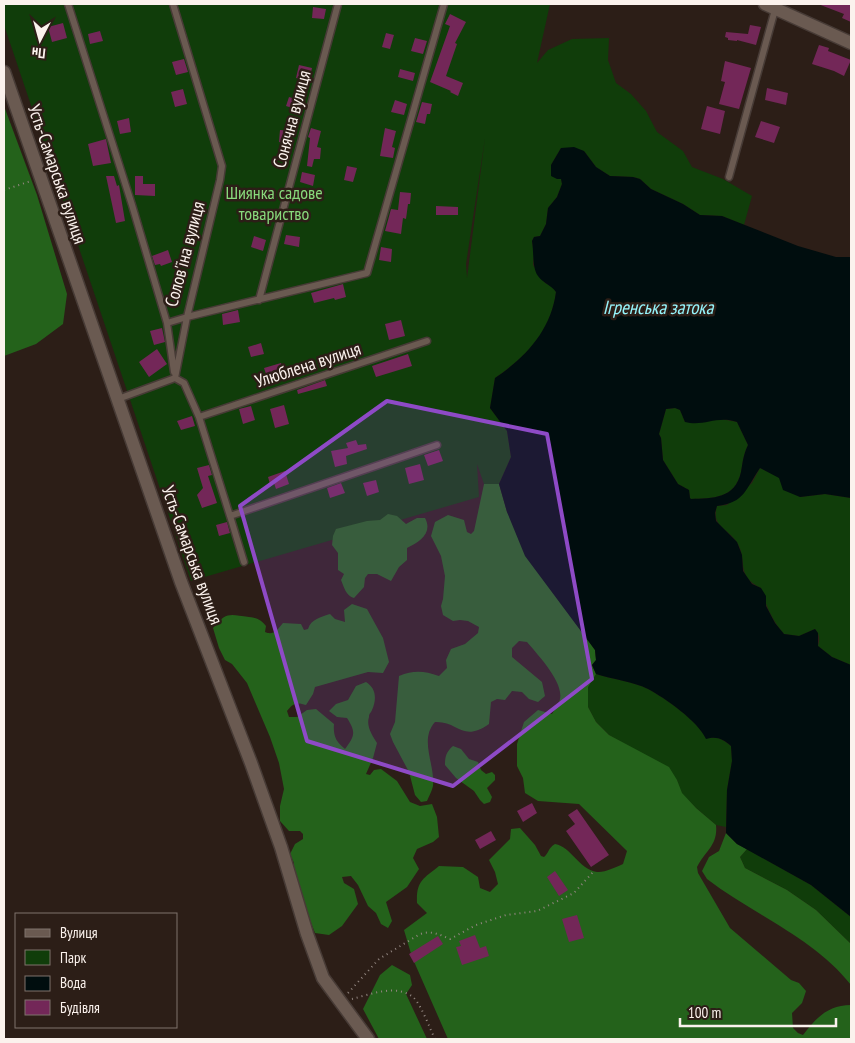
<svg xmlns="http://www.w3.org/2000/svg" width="855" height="1043" font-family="'PT Sans Narrow',sans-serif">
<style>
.green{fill:#103d0a;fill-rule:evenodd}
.forest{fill:#24621b}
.water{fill:#000d0e;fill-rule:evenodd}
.building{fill:#732758}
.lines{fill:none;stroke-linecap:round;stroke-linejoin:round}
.service-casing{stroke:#473b36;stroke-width:9}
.minor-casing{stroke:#473b36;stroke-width:15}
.path{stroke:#928680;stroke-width:2;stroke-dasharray:1 4;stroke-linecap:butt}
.service{stroke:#6a5a51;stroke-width:6}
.minor{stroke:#6a5a51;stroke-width:12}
.marked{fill:#8e4ac6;fill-opacity:0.2;stroke:#8e4ac6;stroke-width:4;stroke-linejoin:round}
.labels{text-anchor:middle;stroke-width:5;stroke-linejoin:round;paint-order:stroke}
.street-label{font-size:18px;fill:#fbf2ed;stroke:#2c1e17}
.park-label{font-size:18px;fill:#88da7c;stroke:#2c1e17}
.water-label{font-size:19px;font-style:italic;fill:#96f5fc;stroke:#2c1e17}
</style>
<rect width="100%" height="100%" fill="#2c1e17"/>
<path class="green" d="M4,4H550L537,63L548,50L572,39L609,38L608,60L616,83L631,94L646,111L657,132L683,151L692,167L723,179L752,196L744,225L722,216L700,215L683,204L651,189L640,179L633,177L610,176L596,167L584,151L561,148L551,165L559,179H561L562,184L557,197L548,208L546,224L540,236L534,237L532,241L534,255L533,265L545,283L552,286L556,292C551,331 527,356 495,378L490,408L507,431L511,457L499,484H484L477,464L479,497L191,581L4,25ZM485,138L467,278L466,264Z
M676,408L680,410L685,422L721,419L737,422L748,445C743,456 743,461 741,472C735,499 713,498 691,499L690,498L689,490L678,484L663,460L661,438L659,434L666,409Z
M760,468L779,477L800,497L825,494L851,498V665L832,657L818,646C820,639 820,635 815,629L799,636L784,634C772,620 766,606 761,588C734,575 749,559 736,541C727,528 711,526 717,506L727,505L752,483Z
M596,674C611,679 635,682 648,689C665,698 698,721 706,738C717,736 723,739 731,746L732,761L727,790L726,827L716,825L696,808L681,793L677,780L630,747L609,735L596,722L588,707L585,690Z
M747,849L811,885L851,917V944L816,910L787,890L745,868L740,857Z"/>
<path class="forest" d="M4,106L37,195L67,294L63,324L36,344L4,356Z
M484,484H499L507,512L564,607L595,650L596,660L592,665L596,674L588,687V707L596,722L609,735L669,767L677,780L682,793L696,808L716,825C718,845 706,850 697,867L698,873L730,928L791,980L799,983L806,991L802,1003L792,1013L793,1028L798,1033L803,1035C816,1018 828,1005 851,1005V1039H448L412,957L404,930L427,913L417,903C416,881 423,879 439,866L463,867L478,877L480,888L490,892L498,884L495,872L489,860L510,839L511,829L520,828L535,845L541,856L544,857C549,853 548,848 555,844C572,847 578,869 597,872C604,873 616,867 623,864L627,851L579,804L538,801L525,793L523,778L517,766V744L524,722L538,710L552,714C554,710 559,704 560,699C564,682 537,654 527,642L519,641L512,648V657L542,682L545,696L538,702L529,699L522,692L512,691L505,700L497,699L491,702L489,724C462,743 459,721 435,722C419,740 435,763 433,786C432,791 429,796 427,801L421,802L415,795L409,772L393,742L390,734L395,722L399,676C414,670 424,671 439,676L447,668L446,660L451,649L465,644L478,633L479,627L468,621L460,620L453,621L443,615L441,606L443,599L445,576L441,556L431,536L435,522L448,515L464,520L467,532L471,534L474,531Z
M388,514L397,516L406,524L417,518H425C433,533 420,542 407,548V560L399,567L391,581L377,574H368L365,578L364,587L354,598C346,596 344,587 341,580L344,574L338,570V553L332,545L333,536L336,529L367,521L380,520Z
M352,604L367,609L383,638L389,662L383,673L368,672L315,687L313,694L306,705C297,702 293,703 287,711L289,717H297L307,710L316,709L334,724C333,736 336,742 345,749C355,736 356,732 347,718L337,717L329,711L336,704L348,700L356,686L366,682C376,688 377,699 372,710C371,713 369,713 369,717C366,726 372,735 377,743L373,758L366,774L370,775L374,770L381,769L397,781L410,802L420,806L432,804L437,817L439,837L433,842L417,849L413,858L419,869L407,887L386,902L392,921L388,928L381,924L376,913L368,906L358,885L351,876L342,877L344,883L354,889L358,904L342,926L329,935L315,933L294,879V863L290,854L295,844L303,839V834L300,831H289L280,821V806L284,789L279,763L270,737L247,683L232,664L225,660L219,648L213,628C227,611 230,615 249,617C257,618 260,619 266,626L265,632C274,636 278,629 283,623L301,624L304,630L308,629C311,619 321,617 330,614L335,619L345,622L344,610Z
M453,746L461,749L469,759L478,762L481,770L486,774L492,772L495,775V780L487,788L492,797L490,802L484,804L480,800L474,791L456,778L445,765C445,757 446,752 453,746Z
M726,833L737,844L747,849L740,857L745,868L787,890L816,910L851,944V985C814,938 754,915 707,879L702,871L709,857L719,851Z
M392,965L410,975L412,985L406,994L427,1039H379L363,1009L380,975Z"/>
<path class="water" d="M574,147L584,151L596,167L610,176L633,177L640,179L651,189L683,204L700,215L722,216L798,246L836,257H851V498L825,494L800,497L783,490L779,478L760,468C746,488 745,503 717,506L715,513L716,521L737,542L742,555L743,571L752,584L761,588L766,596V606L775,623L784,634L799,636L815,629L818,633V646L832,657L851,665V917L811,885L737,844L726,833L727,790L732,761L731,746C723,739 717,736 706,739C698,721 665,698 648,689C635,682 611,679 596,674L592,665L596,660L595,650L525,556L507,512L499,484L511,457L507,431L490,408L495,378C526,357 551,330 556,292C551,285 543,283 538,276C532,268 534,252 532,241L534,237L540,236L546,224L548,208L557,197L562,184L561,179H557L551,176V165L561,148ZM675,408L680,410L685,422C704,427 717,415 737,422L748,445C743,456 743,461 741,472C735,499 713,498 691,499L690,498L689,490L678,484L663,460L661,438L659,434L666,409Z"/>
<path class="building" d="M818,4H851V22L842,18L844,14Z
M313,7L326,9L324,19L312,18Z
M450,14L466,22L455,43L457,44L446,76L463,83L458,96L450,92L451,91L430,82L450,26L445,24Z
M63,23L67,38L52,42L48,27Z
M750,25L761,27L756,45L737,40V41L728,40V38L725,37L726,32L748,34Z
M100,31L103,41L90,44L88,34Z
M386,33L394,35L390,49L382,47Z
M415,38L427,41L423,54L411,51Z
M819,45L829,48L828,51L851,60L844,76L834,71L812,64Z
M184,59L188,72L176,75L172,62Z
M725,61L751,68L739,109L719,104L725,82L721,81Z
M299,65L312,68L309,81L296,78Z
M400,69L415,73L413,81L398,77Z
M767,88L788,93L786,105L765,100Z
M183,89L187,104L175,107L171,92Z
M289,97L305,102L302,111L286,106Z
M395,100L407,104L404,115L391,112Z
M422,102L432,104L430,114H427L425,124L416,122Z
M707,106L725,111L720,134L701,129Z
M129,118L131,132L120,134L117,121Z
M761,121L780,127L774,143L755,137Z
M311,128L321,131L317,147L321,148L320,159H314L312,167L307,166L310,138L308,137Z
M385,128L396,131L392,147L395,148L393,158L380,156Z
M280,130L292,131L290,144L279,142Z
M106,139L111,163L93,166L88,144Z
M347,166L357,168L353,182L344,180Z
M302,172L315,175L313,186L300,182Z
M106,176H114L117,186L119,185L125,221L116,223Z
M135,176H143V184H155V196L135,195Z
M400,192L411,193L410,204H408L406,219L403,218L401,234L385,231L391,209L398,210Z
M436,206L458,207V215H436Z
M286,235L300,237L299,247L284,244Z
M254,236L266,240L263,251L251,247Z
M381,247L392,249L391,262L379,260Z
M168,250L172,262L161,266L160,264L155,265L152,256Z
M343,284L346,297L335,300L334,298L314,303L311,293Z
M238,310L240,322L223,325L222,314Z
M401,320L405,336L389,340L385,324Z
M162,328L165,342L154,345L150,331Z
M261,343L264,354L251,357L248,347Z
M157,349L167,364L149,377L139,362Z
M408,354L412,366L376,377L372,366Z
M281,363L285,375L268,380L264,368Z
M325,380L327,386L298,394L297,390Z
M284,405L289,424L275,428L270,409Z
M251,406L255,420L243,424L239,409Z
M192,416L195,426L181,430L177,421Z
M356,440L358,445L366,444L367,449L346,456L347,464L335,467L331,451L348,448L346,443Z
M439,450L443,461L428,466L424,455Z
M420,464L424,480L409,484L405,468Z
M209,465L212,475L208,476L217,503L202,508L197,495L203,488L197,468Z
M285,471L289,484L276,489L274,483L270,484L268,477Z
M376,480L379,492L367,496L363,483Z
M341,483L345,493L330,498L327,488Z
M227,522L230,533L219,536L216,525Z
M532,803L537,813L523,822L517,811Z
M577,809L609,855L591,867L566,831L575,824L568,815Z
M491,831L496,840L480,849L475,840Z
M555,871L568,890L559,896L547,877Z
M577,915L584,938L569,942L562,919Z
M475,935L480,948L486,946L489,956L462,965L456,947L461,946L459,941Z
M438,936L443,944L414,963L409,954Z"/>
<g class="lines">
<g class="service-casing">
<path id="service" d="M68,4L132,205L167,323L187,317L220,180L222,166L173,4
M729,177L776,6
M259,300L338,4
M167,323L174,372
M175,378L187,317L367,273L444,4
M175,378L184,383L199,417L230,516L437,445
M118,399L175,378
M199,417L427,341
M230,516L244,562"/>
</g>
<g class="minor-casing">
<path id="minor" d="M765,4L851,43
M4,72L181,582L251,763L281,847L307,934L323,978L368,1039"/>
</g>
<path class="path" d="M4,190L31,181
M348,993L379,959L420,934C432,930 440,935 450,939L476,925L506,915L537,911L574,893L593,872
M352,999C371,994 396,984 413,997C421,1004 430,1029 435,1039"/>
<use href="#service" class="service"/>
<use href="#minor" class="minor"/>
</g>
<path class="marked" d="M387,401L547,434L592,679L453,786L307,741L240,506Z"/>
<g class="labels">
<g class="street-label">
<text transform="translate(292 119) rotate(-75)" y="6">Сонячна вулиця</text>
<text transform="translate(57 174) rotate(71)" y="6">Усть-Самарська вулиця</text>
<text transform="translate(185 254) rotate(-75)" y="6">Солов'їна вулиця</text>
<text transform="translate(308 365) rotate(-18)" y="6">Улюблена вулиця</text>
<text transform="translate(192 555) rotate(70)" y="6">Усть-Самарська вулиця</text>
</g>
<g class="park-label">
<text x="274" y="199">Шиянка садове<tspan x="274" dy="21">товариство</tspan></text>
</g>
<g class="water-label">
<text x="658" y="314">Ігренська затока</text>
</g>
</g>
<rect width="855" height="1043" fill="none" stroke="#fbf2ed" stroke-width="10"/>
<rect x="15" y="913" width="162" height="115" fill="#2c1e17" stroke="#7f736d"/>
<rect x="25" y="929" width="25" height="8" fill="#6a5a51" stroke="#7f736d"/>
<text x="60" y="938" font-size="15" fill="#fbf2ed">Вулиця</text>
<rect x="25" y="950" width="25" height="15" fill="#103d0a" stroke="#7f736d"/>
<text x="60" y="963" font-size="15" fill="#fbf2ed">Парк</text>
<rect x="25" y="976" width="25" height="15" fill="#000d0e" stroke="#7f736d"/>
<text x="60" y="988" font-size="15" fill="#fbf2ed">Вода</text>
<rect x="25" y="1000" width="25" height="15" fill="#732758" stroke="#7f736d"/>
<text x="60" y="1013" font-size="15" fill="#fbf2ed">Будівля</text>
<g transform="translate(40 40) rotate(186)" stroke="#2c1e17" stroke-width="4" paint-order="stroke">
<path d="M0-4L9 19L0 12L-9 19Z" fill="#fbf2ed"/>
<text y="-8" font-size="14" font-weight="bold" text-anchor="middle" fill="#fbf2ed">Пн</text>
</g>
<path d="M680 1018v8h156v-8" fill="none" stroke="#fbf2ed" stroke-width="2.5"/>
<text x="688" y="1018" font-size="15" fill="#fbf2ed" stroke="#2c1e17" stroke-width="4" paint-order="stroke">100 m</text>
</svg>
